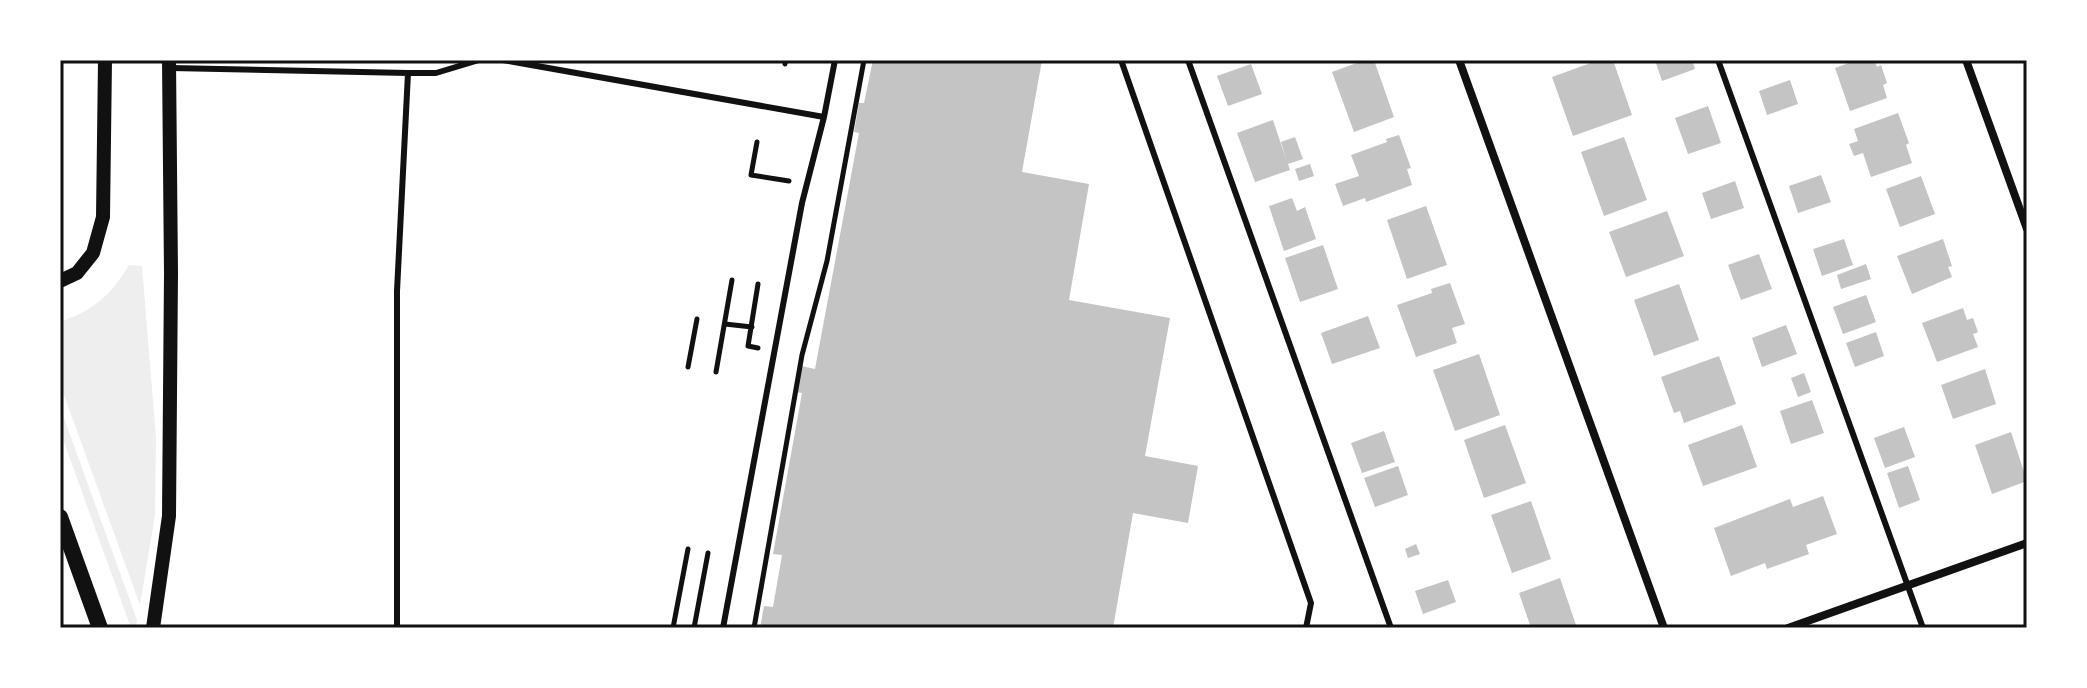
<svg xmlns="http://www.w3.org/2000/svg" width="2087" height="688" font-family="Roboto,sans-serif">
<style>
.green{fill:#eee}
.building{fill:#c4c4c4}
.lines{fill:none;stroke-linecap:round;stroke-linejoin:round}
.path{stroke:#111;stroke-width:5}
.service{stroke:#111;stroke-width:6}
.minor{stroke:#111;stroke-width:8}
.tertiary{stroke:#111;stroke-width:14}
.secondary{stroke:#111;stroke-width:16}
.neatline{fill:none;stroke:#111;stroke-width:3}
</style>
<rect width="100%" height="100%" fill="#fff"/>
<path class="green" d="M129,265L142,266L156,438L155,515L140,605L60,384V322C92,311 112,295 129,265Z
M60,407L137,620L136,627L131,628L60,431Z"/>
<path class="building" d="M873,60H1042L1022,172L1089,184L1069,300L1170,318L1145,456L1198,466L1188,523L1133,513L1113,628H760L764,606L773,607L782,555L773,554L802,393L796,392L801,366L815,369L859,133L854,132L859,103H864Z
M1365,60H1374L1394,117L1354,132L1332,72Z
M1599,60H1613L1632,115L1573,136L1552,77Z
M1655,60H1692L1695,69L1662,81Z
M1857,60H1874L1877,67L1881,65L1887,83L1883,85L1887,98L1850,111L1835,68Z
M1251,64L1262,94L1228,106L1217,76Z
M1790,80L1798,104L1767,115L1759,91Z
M1708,106L1721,143L1688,154L1675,118Z
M1898,113L1909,143L1906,145L1912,163L1871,177L1863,153L1854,156L1849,144L1858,141L1854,129Z
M1273,120L1287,162L1281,142L1295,137L1303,159L1288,164L1290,170L1255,182L1237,133Z
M1399,135L1411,168L1407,169L1412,185L1366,202L1365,198L1343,206L1335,184L1359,176L1351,155L1387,142L1386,139Z
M1624,137L1647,200L1604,216L1581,152Z
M1310,164L1314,176L1299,181L1295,169Z
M1821,175L1831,202L1798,213L1789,186Z
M1921,176L1935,214L1900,227L1886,189Z
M1735,181L1744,208L1711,219L1702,193Z
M1292,198L1297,211L1305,207L1316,239L1284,251L1269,206Z
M1426,206L1447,265L1407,279L1387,220Z
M1667,211L1684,256L1626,277L1609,232Z
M1844,239L1853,265L1822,276L1813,249Z
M1943,239L1952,266L1948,267L1952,277L1912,294L1897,256Z
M1323,245L1338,289L1300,302L1285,258Z
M1759,254L1772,289L1741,300L1728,265Z
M1866,264L1871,279L1841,289L1837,275Z
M1450,283L1465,324L1452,328L1457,343L1416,357L1397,305L1432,293L1431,289Z
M1679,284L1699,340L1654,356L1634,300Z
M1866,295L1876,322L1843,334L1833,307Z
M1963,308L1967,320L1973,318L1978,332L1973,334L1978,347L1937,362L1922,323Z
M1368,316L1380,348L1332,364L1321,333Z
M1786,325L1797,354L1762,367L1752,338Z
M1876,332L1884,356L1855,367L1846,343Z
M1479,354L1500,415L1455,431L1433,370Z
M1719,356L1736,404L1684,423L1680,411L1674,413L1661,377Z
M1985,369L1996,404L1953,419L1941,385Z
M1804,373L1811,392L1798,397L1791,378Z
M1812,400L1824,433L1791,444L1780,411Z
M1505,425L1526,483L1484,498L1464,440Z
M1742,425L1757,467L1703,486L1688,445Z
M1904,427L1915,457L1885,468L1874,438Z
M1384,431L1395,462L1362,473L1351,443Z
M2011,432L2027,481L1992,494L1975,445Z
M1398,466L1408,495L1375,507L1364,478Z
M1908,466L1920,500L1899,508L1887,473Z
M1823,496L1837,534L1806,545L1809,554L1767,569L1765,563L1731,576L1714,528L1790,499L1793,507Z
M1531,501L1551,559L1512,573L1491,515Z
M1416,544L1420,554L1408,558L1405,549Z
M1560,578L1577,628H1531L1519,593Z
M1448,580L1456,602L1423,614L1415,591Z"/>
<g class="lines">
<path class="path" d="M785,64L786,60
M757,142L751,175L789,181
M725,324L752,327
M758,348L748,346L758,284
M688,367L697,319
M716,372L732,280
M673,628L688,549
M694,628L708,553
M754,628L802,355L827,261L864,60"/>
<path class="service" d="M503,60L824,117L802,203L723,628
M1121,60L1311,603L1306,628
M1188,60L1391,628
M1718,60L1923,628
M171,68L408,73L397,291V628
M408,73H436L479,60
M824,117L835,60"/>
<path class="minor" d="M1459,60L1664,628
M1966,60L2027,229
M1788,628L2027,543"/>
<path class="tertiary" d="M60,281L77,273L93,253L103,217L105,60
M153,628L169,516L171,273L169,60"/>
<path class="secondary" d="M60,517L100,628"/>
</g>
<rect width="2087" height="688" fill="none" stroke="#ffffff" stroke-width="124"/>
<rect x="62" y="62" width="1963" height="564" class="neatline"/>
</svg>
